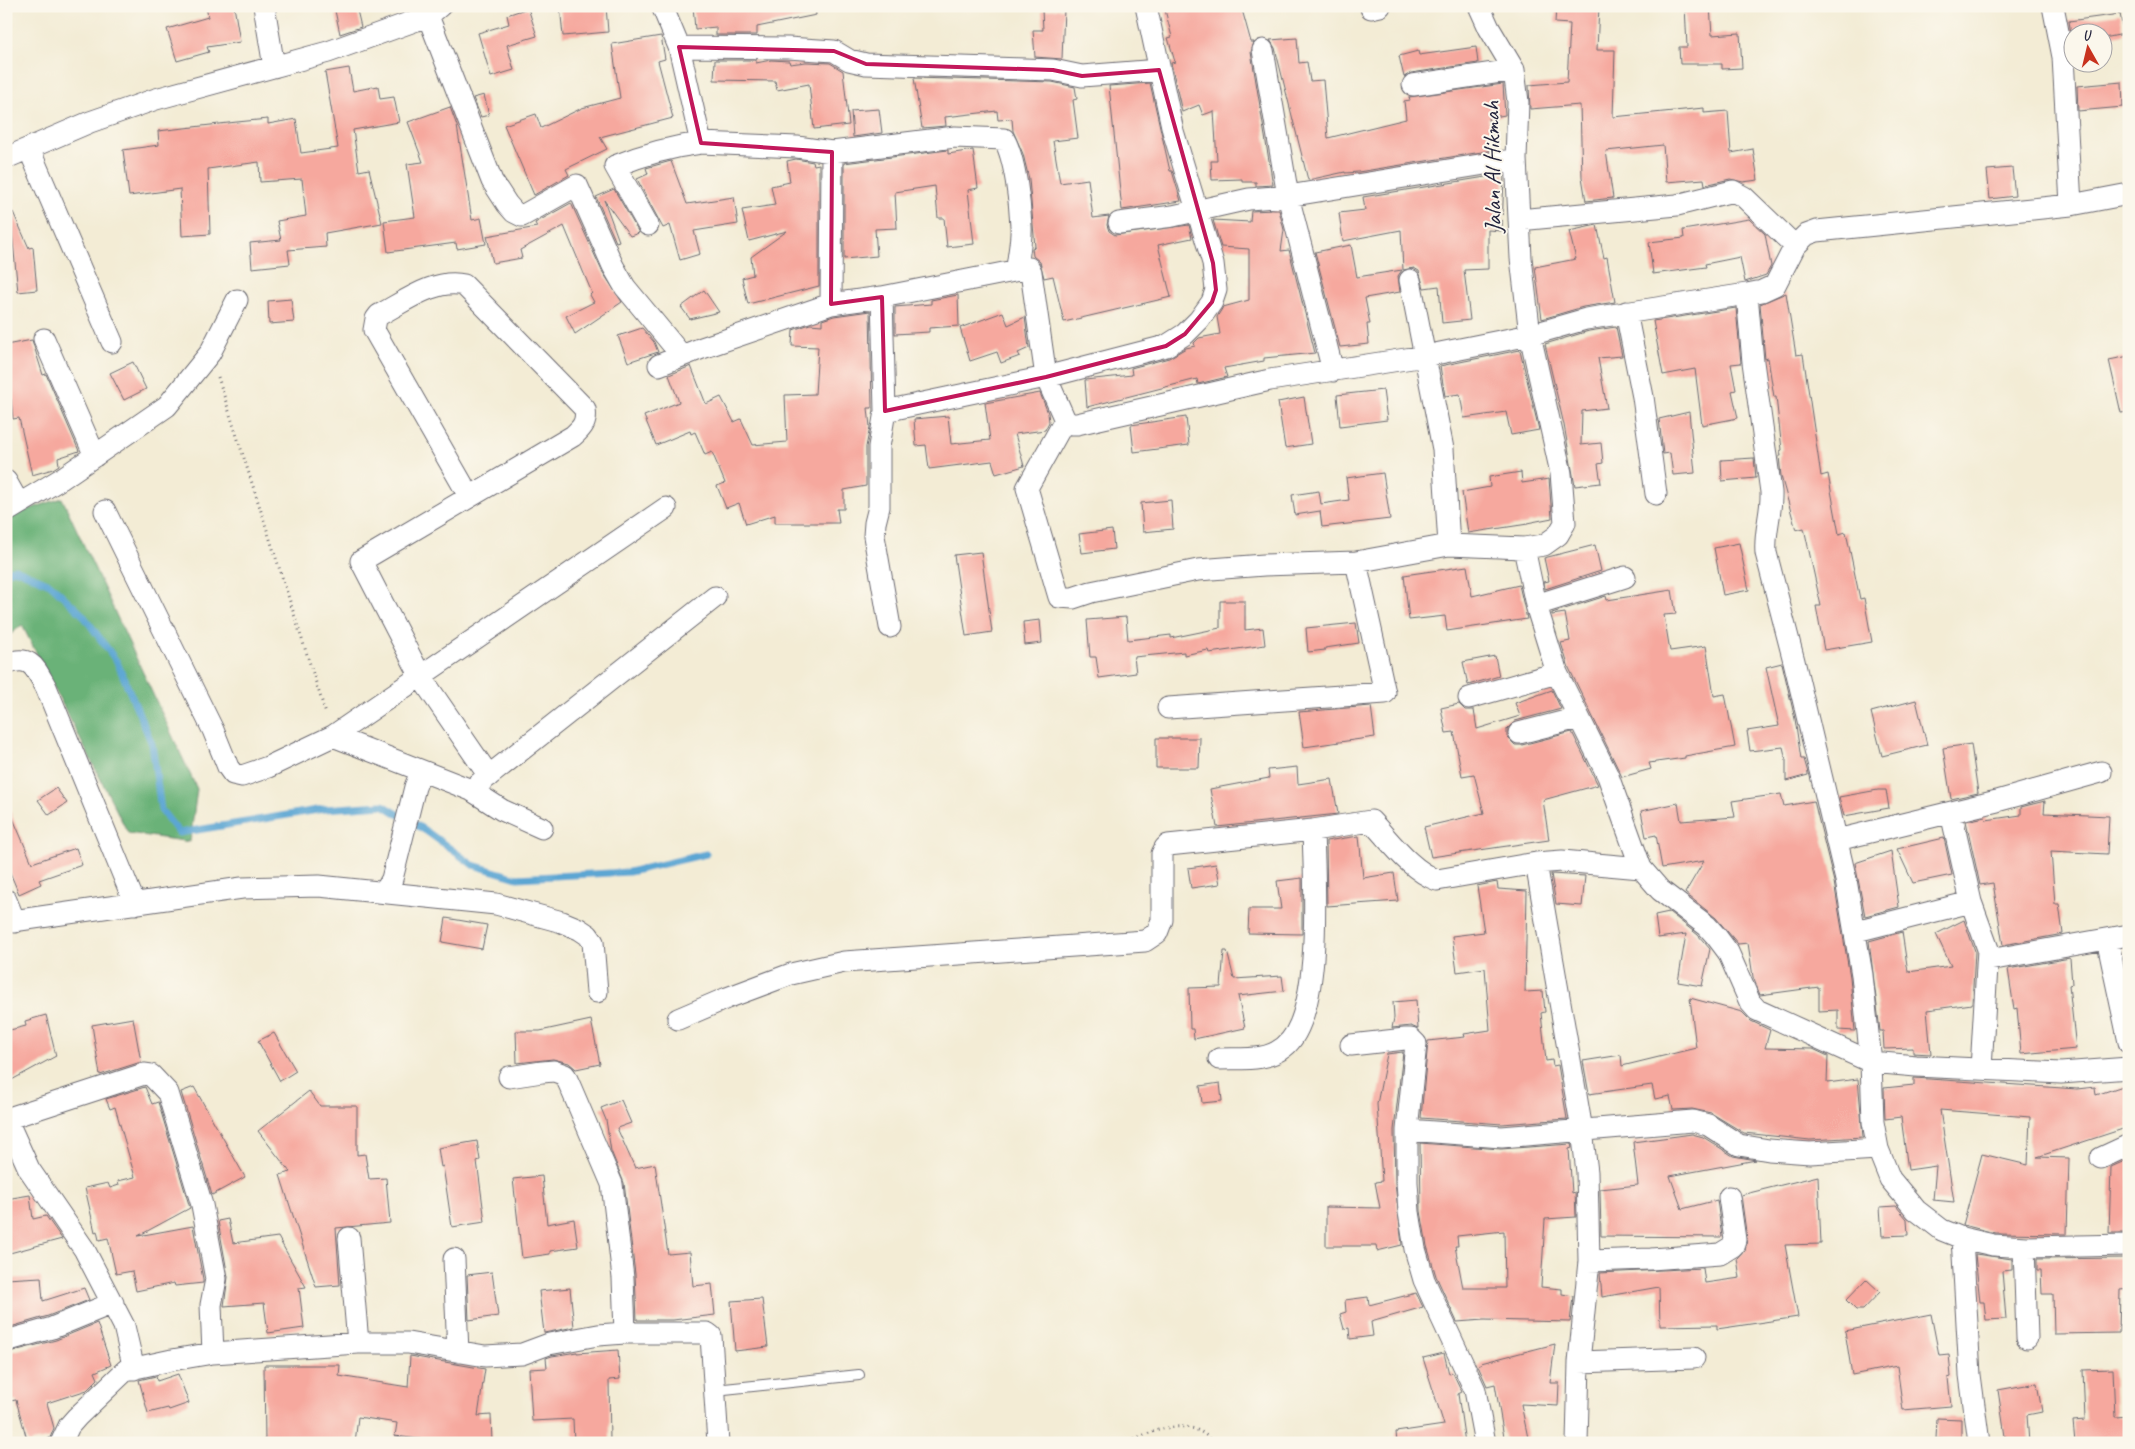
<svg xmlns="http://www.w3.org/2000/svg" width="2135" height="1449" font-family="Caveat,sans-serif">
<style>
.forest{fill:#6ab278;stroke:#466a5a}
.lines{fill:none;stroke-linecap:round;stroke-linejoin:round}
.stream{stroke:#5ba6d3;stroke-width:7}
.building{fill:#f6a89e;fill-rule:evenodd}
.service-casing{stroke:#6b6971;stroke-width:12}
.minor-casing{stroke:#6b6971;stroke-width:23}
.path{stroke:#6b6971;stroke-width:3;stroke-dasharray:1 4;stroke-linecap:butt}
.service{stroke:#fff;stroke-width:10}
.minor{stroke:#fff;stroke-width:21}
.marked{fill:none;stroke:#c2185b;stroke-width:4;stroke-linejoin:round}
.labels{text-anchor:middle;stroke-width:4;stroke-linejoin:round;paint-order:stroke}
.street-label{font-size:24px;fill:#22223b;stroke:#fbf7ec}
</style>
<rect width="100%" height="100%" fill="#fbf7ec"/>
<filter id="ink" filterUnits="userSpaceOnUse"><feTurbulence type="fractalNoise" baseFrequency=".02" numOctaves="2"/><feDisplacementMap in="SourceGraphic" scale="10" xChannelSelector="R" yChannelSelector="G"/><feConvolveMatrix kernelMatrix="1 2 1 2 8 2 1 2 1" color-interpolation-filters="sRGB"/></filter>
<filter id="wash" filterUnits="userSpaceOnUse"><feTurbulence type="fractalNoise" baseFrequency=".0096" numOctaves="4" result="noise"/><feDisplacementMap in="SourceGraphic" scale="20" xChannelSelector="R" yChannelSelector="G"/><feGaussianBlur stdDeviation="1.12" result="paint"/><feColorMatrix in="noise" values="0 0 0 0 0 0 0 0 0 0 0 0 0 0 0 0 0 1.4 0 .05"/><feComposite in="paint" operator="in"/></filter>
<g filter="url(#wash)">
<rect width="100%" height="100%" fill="#f3ecd5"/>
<path class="forest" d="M62,498L197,789L190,842L128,833L22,625L6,638V517Z"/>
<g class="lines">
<path class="stream" d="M6,573L15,569L50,584L83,615L117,662L152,744L161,810L179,833L324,809L383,805L426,831L473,865L517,878L629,872L706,854"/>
</g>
<g id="blocks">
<path class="building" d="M206,6H234L240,42L207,47L209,52L177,61L167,29L208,17Z
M334,6H356L361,27L340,34Z
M560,6H606L608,32L563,36Z
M693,6H815L816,15L757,27V35H716V27L695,29Z
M1164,6H1241L1251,42H1254L1251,52L1273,185L1256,186V182H1242V179L1212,180L1211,161H1217L1214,111L1203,115L1199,105L1182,112L1171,63L1175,62L1168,38L1172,37Z
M1556,6H1599L1597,50H1615L1613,117L1704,108V113L1728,111L1731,153L1753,149L1758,180L1743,182L1730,179L1705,185L1704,179L1666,182L1663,145L1606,151L1613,198L1586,201L1582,177L1580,105L1530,109L1529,85L1567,82L1570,24L1555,23Z
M1685,6H1710L1712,35L1740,33L1742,68L1722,69V64H1680L1679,47H1687Z
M528,8L537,36L507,45L514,70L491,77L478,33L509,24L507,15Z
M1064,9L1062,59L1035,57L1033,30H1043L1042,10Z
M2120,14L2124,34L2104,38V42H2102V32H2072V40L2069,21Z
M661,36L665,59L658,61L673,118L600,137L607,149L566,169L569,175L534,195L504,125L536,114L541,128L582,108L620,98L612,44Z
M1297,38L1299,63L1307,62L1310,81L1323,80L1328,138L1406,119L1404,101L1410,100L1409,97L1503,84L1505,115L1488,118L1494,150L1358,172L1345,173V172L1308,180L1275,48L1270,40Z
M1476,47L1478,63L1411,73L1404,77L1399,56L1418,51L1419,55Z
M715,60H756V63L771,60L789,61L790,64L806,62L830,63L843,71L849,125L814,129L809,84L777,90L775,81L714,80Z
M349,68L353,91L378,86L380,99L394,97L399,122L353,130L359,171L369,169L382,223L325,233L326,247L288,250L290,264L252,268L250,243L281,240L277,221L306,216L302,179L260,182L259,162L208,169L210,234L182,236L180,189L129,196L123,150L159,145L158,131L237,122L268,119V124L296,119L301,153L338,148L325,72Z
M914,78L1052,82L1075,87L1077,99L1073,100L1078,138L1053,141L1060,183L1088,179L1093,218L1109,216L1107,225L1109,231L1115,235L1189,225L1192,238L1158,245L1171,297L1064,322L1053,276L1044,278L1040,262L1033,256L1032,248L1035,247L1029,179L1023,154L1013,131L1012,119L998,120L997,111L945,117L946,126L922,128Z
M2122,82L2123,107L2078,111L2077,86Z
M1150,83L1170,171H1172L1181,201L1122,210L1109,86Z
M484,95L489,115L481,117L473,98Z
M450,107L457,126L472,220L481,218L486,244L457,249L456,243L388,252L384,221L415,217L407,164L423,162L408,122Z
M879,109L882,133L853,137L851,111Z
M948,150V154L973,150L978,188L968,190L974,244L947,247L944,218H938L935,186L895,192L897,228L875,229L877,256L844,259V163Z
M796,159L813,162L814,165L819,164V286L748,304L742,278L753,275L751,257L787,231L749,241L742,210L775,205L771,186L790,182L787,161Z
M671,161L687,204L734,197L738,224L694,231L700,254L680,260L670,225L663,228L637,179L648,174L646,168Z
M2012,168L2015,196L1990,199L1987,170Z
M1504,174L1502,231L1488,230V269L1464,270L1470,320L1442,323L1439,286L1424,288L1419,271L1414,268L1403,270L1401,230L1343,241L1339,213L1365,210L1363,197Z
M614,189L639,233L630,236L604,200L619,241L616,242L596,197Z
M571,203L602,271L622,302L575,334L566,316L594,302L590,295L592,293L564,226L520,250L522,258L493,263L487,236L537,227L535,223Z
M1275,210H1279L1284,230L1281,251L1289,250L1315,353L1264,358V361L1224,368L1227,377L1198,384L1197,379L1087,407L1085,380L1132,375L1131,368L1169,358L1186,348L1195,346L1194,343L1199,338L1220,334L1217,317L1223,307L1249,300V249L1221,247L1213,220L1250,222L1251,211Z
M10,212H13L29,248L33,247L37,290L18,292Z
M1749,219L1765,234L1771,266L1766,275L1745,282L1740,257L1705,264L1706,267L1653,274L1649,242L1684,238L1683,230Z
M1597,225L1604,258L1607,257L1615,302L1583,307L1542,319L1535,267L1576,259L1569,231Z
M1351,245L1357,277L1402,270L1398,276L1400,292L1365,298L1370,324H1367L1369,344L1340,347L1315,252Z
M704,290L719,312L690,319L681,307Z
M1786,293L1796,355L1803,354L1821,476L1828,474L1839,534L1846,532L1860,599L1864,598L1872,642L1824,650L1816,606H1821L1804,528L1796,530L1781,476L1779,456H1781L1780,451L1782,450L1776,397H1774L1768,358L1765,359L1760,304Z
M958,295L959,326L929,328V332L895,334V307L931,304V300Z
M291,299L294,322L269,324L268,301Z
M1736,308L1741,363L1731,364L1736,390L1732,391L1738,418L1702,425L1695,369L1663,375L1653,321Z
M870,311L872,408H868L870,427L866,447V486L844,490V509H837L839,523H775V515L746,524L739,503L726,508L717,486L725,483L712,452L705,455L695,432L691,434L690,431L656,445L644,416L679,402L669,375L691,366L706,404L721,397L734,422L741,419L753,445L787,442L785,395L815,394L818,347L792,346L793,330L810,324L822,325V320L834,316Z
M1003,312L1008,325L1025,317L1029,348L1018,353L1020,356L1001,363L997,352L970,361L960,328Z
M1616,327L1622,356L1598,358L1607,408L1582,411L1581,445L1601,443L1603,463L1598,464L1601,483L1575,486L1564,425L1545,344L1589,331Z
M642,328L654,342L658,352L628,362L618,336Z
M32,340L43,375L46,374L79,451L58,458L59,465L53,469L32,475L19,418L13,419L11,399H6V345Z
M1520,350L1539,430L1511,435L1506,412L1464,418L1460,394L1445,396L1440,366Z
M2129,356V412L2121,413L2109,360Z
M133,362L146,389L124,400L110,373Z
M1383,390L1387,420L1340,426L1337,395Z
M1040,393L1048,413L1049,422L1045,430L1015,434L1024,466L996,474L992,461L929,469L926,445L916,446L914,419L948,416L951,444L990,440L985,403Z
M1304,397L1311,444L1285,448L1278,402Z
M1689,412L1695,473L1673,475L1670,453L1663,454L1659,419Z
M1186,417L1189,445L1134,452L1131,425Z
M1754,458L1756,478L1722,481L1721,460Z
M1521,472L1522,483L1549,479L1552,518L1527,523L1528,524L1468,533L1462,492L1490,487L1489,477Z
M1383,473L1390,519L1322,527L1320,511L1295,515L1292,495L1319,491L1321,504L1349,500L1346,478Z
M1171,500L1173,529L1143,532L1141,503Z
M1112,530L1114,549L1082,553L1079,534Z
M1739,543L1749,590L1723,595L1714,548Z
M1595,545L1601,571L1545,589L1544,582L1549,581L1544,558Z
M981,552L992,632L966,636L954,555Z
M1467,566L1472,596L1519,585L1527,619L1447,631L1445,616L1409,620L1404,575Z
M1672,590L1676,614L1664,615L1670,651L1706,646L1714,696L1725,694L1735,747L1685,756V758L1649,763L1651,769L1622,777L1569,668L1561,643L1570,641L1565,613L1552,615V613L1606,596L1607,600Z
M1220,601H1245V630L1263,628L1265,645L1209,653L1208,650L1184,655V652L1134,657L1136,673L1099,678L1096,657H1090L1087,620L1126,617L1128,640L1171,635V638L1220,628Z
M1040,620L1042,643L1025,645L1023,622Z
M1356,623L1359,643L1325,648V650L1308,652L1306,628Z
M1495,656L1499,676L1468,685L1463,662Z
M1782,663L1795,719L1801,759H1804L1808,773V775L1786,781V760L1783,747L1750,751L1747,731L1779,726L1766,667Z
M1552,690L1561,709L1515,721L1507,729V737L1515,745H1522L1572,732L1598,785L1543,800L1549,840L1431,857L1424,827L1484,813L1474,774L1462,776L1454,732L1446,733L1441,708L1459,704L1465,710H1474L1477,729L1520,716L1515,703Z
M1916,700L1927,745L1882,756L1871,712Z
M1371,706L1375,737L1304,747L1299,712Z
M1156,738H1200L1199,768H1156Z
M1971,744L1978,793L1951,799L1943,748Z
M1297,767L1298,784L1332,779L1338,814L1217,827L1210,789L1269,778L1268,770Z
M56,788L67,803L49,815L38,800Z
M1878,790H1886L1889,808L1844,816L1839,797Z
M1781,794L1784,806L1814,801L1834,882L1850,977L1855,1031L1838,1030V1010L1819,1011V987L1760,995L1753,977L1748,943L1738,944L1716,918L1685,893L1704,861L1662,868L1656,835L1646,837L1641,811L1678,803L1681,821L1735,817L1732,801Z
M2045,801L2044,813L2109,816L2107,854L2051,851L2055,904H2059L2063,934L2003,945L1993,883L1980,885L1966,821L1985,817L1986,820L2021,815V807Z
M6,802L32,863L76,848L82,865L39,880L41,884L19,894L6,863Z
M1359,836L1363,878L1394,873L1398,901L1327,906L1326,841Z
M1944,838L1952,875L1913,883L1897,849Z
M1891,851L1899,907L1865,916L1855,863Z
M1216,864L1220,884L1191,888L1188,868Z
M1551,874L1585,876L1582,906L1556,904Z
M1302,878V934L1248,933L1249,909H1281L1277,881Z
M1497,882L1498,889L1527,891L1525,992L1543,991L1545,1012L1541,1013L1546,1061L1552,1060L1553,1066L1558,1065L1567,1119L1502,1124L1421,1118L1428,1041L1465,1037L1464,1034L1490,1030L1485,968L1457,972L1452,936L1484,932L1477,886Z
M1669,912L1698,935L1710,949L1702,986L1678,982L1686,934L1658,938L1655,915Z
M446,918L487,925L482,949L442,942Z
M1964,920L1975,951L1972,1004L1927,1010L1931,1054L1913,1053V1048L1884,1049L1883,1031H1880L1869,941L1902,932L1908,972L1951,966L1936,934Z
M1224,951H1227L1234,979L1282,976L1284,991L1238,996L1245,1028L1194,1039L1193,1029H1190L1189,988L1221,987Z
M2070,958L2072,984L2069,985L2076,1049L2021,1054L2017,1008L2014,1009L2008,969Z
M1690,998L1742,1012L1751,1021L1770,1030L1765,1048L1813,1049L1828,1056L1827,1083L1858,1079L1863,1137L1810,1140L1744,1133L1711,1113L1692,1109L1673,1110L1670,1096L1655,1099L1652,1085L1589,1094L1583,1061L1621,1055L1622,1066L1696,1048Z
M1416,1000L1418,1029L1411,1026L1392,1028L1394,1018L1393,1002Z
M46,1015L56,1056L6,1083V1031L26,1026L25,1021Z
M133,1018L141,1062L100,1075L92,1025Z
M591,1020L600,1064L576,1069L569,1063L553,1059L517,1063L516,1031H540Z
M274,1033L296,1071L280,1081L258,1041Z
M1403,1052L1394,1130L1395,1183L1402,1245L1377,1251L1376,1246H1326V1207L1380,1208L1375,1182L1382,1181L1377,1104L1387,1054Z
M1914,1078L2077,1089L2095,1087L2096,1095L2129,1084V1127L2037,1157L2069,1158L2067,1234L1995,1233L1963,1225L1982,1154L2028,1165L2030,1117L1940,1110L1954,1202L1933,1200L1936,1166L1908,1170L1901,1117L1885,1119L1884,1088L1914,1085Z
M1220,1083L1222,1101L1202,1103L1200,1086Z
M145,1087L152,1104L158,1102L190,1208L138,1236L193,1226L203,1279V1283L175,1286L174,1283L136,1291L132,1271L116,1274L108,1238L99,1240L97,1231L95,1232L85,1188L108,1183L110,1188L119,1185L118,1181L135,1177L115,1107L110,1109L106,1099Z
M194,1087L245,1177L212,1195L181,1092Z
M309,1091L320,1106H357V1155L365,1154L369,1179L386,1178L390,1223L336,1228L340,1285L316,1287L280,1175L290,1172L258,1131Z
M621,1100L631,1123L617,1128L635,1168L655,1164L668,1254L690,1252L693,1286L712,1284L715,1315L673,1320H637L635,1274L624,1183L611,1151L606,1120L601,1108Z
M1692,1134L1703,1137L1733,1156L1756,1160L1670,1176L1682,1209L1717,1200L1722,1237L1601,1236L1600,1189L1638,1185L1633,1142Z
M477,1141L480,1160L477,1161L485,1222L452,1227L443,1166L441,1167L438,1148Z
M1420,1143L1501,1149L1571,1144L1572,1148L1569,1149L1572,1193L1575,1192L1576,1217L1545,1219L1541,1287L1562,1289V1294L1573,1296L1570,1322L1484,1320L1457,1322L1436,1276L1427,1246L1421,1211ZM1504,1231L1505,1288H1463L1455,1246H1458L1457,1236Z
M2127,1160H2129V1230L2128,1233H2109L2111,1167Z
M542,1176L547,1224L574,1219L578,1247L550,1251V1254L522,1258L513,1179Z
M1818,1176L1821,1244L1785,1245L1798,1317L1717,1329V1325L1660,1326L1659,1287L1602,1297L1600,1273L1703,1268L1705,1283L1740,1278L1737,1258L1745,1251L1747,1239L1741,1195Z
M30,1195L33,1219L46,1216L62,1239L6,1254V1199Z
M1896,1206L1907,1219L1908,1235L1882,1236L1880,1207Z
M228,1219L233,1243L278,1237L306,1287L299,1288L304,1328L268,1333L264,1303L224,1306L228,1277L218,1221Z
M1975,1254L2012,1259V1270L2002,1271L2006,1319L1986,1320L1984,1302H1980Z
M2128,1258L2129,1289L2120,1290L2119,1333L2054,1334L2053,1294H2042L2041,1270H2037V1259Z
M492,1272L498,1316L469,1320L467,1275Z
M41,1277L43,1301L84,1288L89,1300L48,1316L7,1328L6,1279Z
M1866,1279L1880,1292L1863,1310H1856L1846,1300Z
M570,1288L574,1327L544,1333L539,1291Z
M1416,1293L1423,1307L1371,1322L1373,1336L1350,1339L1349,1328L1344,1329L1340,1314L1346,1312L1345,1300L1368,1297L1369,1305Z
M762,1299L768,1347L735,1351L731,1301Z
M1931,1314L1939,1355L1949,1354L1951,1377L1948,1378L1951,1406L1903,1410L1897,1366L1852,1375L1845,1331Z
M97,1323L111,1365L95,1372L98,1379L87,1390L47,1403L54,1428L50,1438L28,1443L16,1400L10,1401L6,1381V1353L56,1340Z
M1555,1344L1550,1383H1559L1558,1406L1521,1404L1529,1443H1505L1495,1384L1487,1386L1478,1366L1482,1364L1481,1363Z
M618,1350L620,1379L609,1380L610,1443H574L573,1419L532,1421L529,1369L547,1368L546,1358L552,1356L577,1352V1353Z
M1444,1353L1449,1374L1453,1373L1462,1392L1458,1394L1465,1443H1397L1396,1432L1444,1425L1423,1358Z
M410,1356L485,1369L478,1416L491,1415L492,1443H450L395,1436L397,1423L358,1417L355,1443H265L264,1365H340L339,1376L408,1387Z
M2113,1369L2115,1417L2129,1416V1443H2075L2073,1421L2085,1420L2083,1370Z
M178,1374L189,1403L169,1410L168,1408L148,1413L139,1380L156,1376L157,1381Z
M2037,1383L2042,1412L2027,1415L2029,1443H2006L1998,1390Z
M1937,1418L1961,1419V1440L1936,1439Z"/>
</g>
</g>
<g filter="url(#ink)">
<use href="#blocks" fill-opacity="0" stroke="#6b6971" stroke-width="1"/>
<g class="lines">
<g class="service-casing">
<path id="service" d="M715,1390L859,1375"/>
</g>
<g class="minor-casing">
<path id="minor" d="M264,6L274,67
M662,6L679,47L701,143L797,147L832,152L831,304
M2053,6L2063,57L2071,205
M1371,8L1380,6
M428,16L492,181L507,204L514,212L522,216L577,185L613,266L625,287L682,356
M679,47L788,48L834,51L849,60L866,64L1053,70L1082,76L1159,70
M1263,50L1288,196L1333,371
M1413,85L1514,70
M29,149L112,342
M832,152L955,137L1004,139C1015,158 1020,203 1021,226C1022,240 1018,255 1017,269
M6,158L90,122L156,99L328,52L428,16L440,6
M1519,220L1677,205L1733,191L1744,197L1795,246
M1119,223L1173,216L1249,199L1288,196L1516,159
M648,225L615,166C644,154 670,147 701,143
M1410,280L1443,449L1449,545L1524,548L1544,545L1558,535L1565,523L1561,473L1530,335L1521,258L1516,159L1518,102L1514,70L1489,28L1479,6
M1747,294L1762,291L1775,285L1795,246L1806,235L1817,231L2071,205L2129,194
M882,297L885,411L879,447V507L875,523L874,536L890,627
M1626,312L1643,397L1656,494
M44,339L95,456
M659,365L702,348L831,304L882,297L1029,268L1031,272L1046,377L1065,420L1071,424H1077L1270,380L1425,356L1530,335L1586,319L1747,294L1753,362L1771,492C1772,513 1764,532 1766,553L1794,661L1846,880L1862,975L1871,1062L1873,1122L1878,1149L1890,1179L1916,1210L1942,1230L1962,1238L1993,1245L2027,1247L2129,1245
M885,411L1046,377L1166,346L1185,334L1199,320L1212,302L1216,290L1213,263L1173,131L1146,6
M1065,420L1027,488L1059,597L1073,598L1091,592L1198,570L1264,565L1356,562L1449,545
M6,481L19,504
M469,496L374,330L376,319L379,315C404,302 435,278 464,285L585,409C587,422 583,427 573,436L361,561L421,677L489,776
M105,511L213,730L228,767L233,774L242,776L268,767L333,736L666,508
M6,512L61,479L167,406L210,353L237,300
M1524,548L1536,605L1557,673L1608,776L1641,868L1660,890L1707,926L1716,936L1728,952L1750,1002L1757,1010L1871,1062L1916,1066L2061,1073L2129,1068
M1536,605L1625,577
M6,664C31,654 35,668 46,687L135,904
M1469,698L1557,673
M1168,708L1385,693L1356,562
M1519,733L1578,718
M333,736L471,790L502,810L542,828
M471,790L715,597
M1951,813L1971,902L1988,949L1981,1069
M1837,840L1997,801L2101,772
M385,892L392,879L415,787L421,772
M6,900L15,922
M6,922L242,888L319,886L496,904L562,922L579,929L588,935L593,942L597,992
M1856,931L1971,902
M2107,939L2129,1042
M1989,960L2129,935
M678,1019L727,998L791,974L844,962L1145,941L1157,933L1162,920V854L1165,848L1168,845L1313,830L1371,821C1390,841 1411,871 1437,880L1536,863
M1351,1045L1405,1039H1411L1416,1044L1407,1130V1182L1409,1212L1415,1249L1424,1280L1475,1390L1485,1443
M1219,1059C1241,1058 1266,1062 1284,1047C1324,1016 1314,878 1313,830
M6,1118L29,1169L84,1249L124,1326L134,1369
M6,1119L144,1074L151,1075L168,1093L202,1205L216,1279L211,1305L213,1353
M1407,1130L1502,1137L1693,1121L1708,1125L1739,1145L1769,1150L1810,1153L1878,1149
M2101,1158L2129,1145
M349,1238L358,1343
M1962,1238L1970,1375L1979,1443
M2024,1247L2027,1338
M454,1259L458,1352
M1589,1261L1651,1259L1720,1254L1733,1246L1735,1240L1729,1197
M625,1333H707L711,1336L718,1443
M6,1341L52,1328L113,1303
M1579,1362L1694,1358
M61,1443L69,1426L77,1417L126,1370L172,1360L213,1353L358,1343H408L485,1356L522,1354L549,1344L598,1335L625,1333L623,1278L612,1184L570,1086L565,1075L554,1071L542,1072L509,1077
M1577,1443L1579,1362L1589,1261L1587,1172L1582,1130L1536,863L1562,861L1641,868"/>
</g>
<path class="path" d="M218,377L326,714
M1125,1443C1155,1430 1190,1414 1214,1443"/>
<use href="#service" class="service"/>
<use href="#minor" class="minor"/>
</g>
</g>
<path class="marked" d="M679,47L834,51L866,64L1053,70L1082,76L1159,70L1213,263L1216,290L1212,302L1185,334L1166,346L1046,377L885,411L882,297L831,304L832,152L701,143Z"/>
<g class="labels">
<g class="street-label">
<text transform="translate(1492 167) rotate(-91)" y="8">Jalan Al Hikmah</text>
</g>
</g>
<rect width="2135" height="1449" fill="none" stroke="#fbf7ec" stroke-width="25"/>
<g transform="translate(2088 48) rotate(352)"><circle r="24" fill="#fbf7ec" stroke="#a4a2a5"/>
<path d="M0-4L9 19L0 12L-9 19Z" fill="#c8321e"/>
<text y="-8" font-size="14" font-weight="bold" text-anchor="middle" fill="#22223b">U</text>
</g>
</svg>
